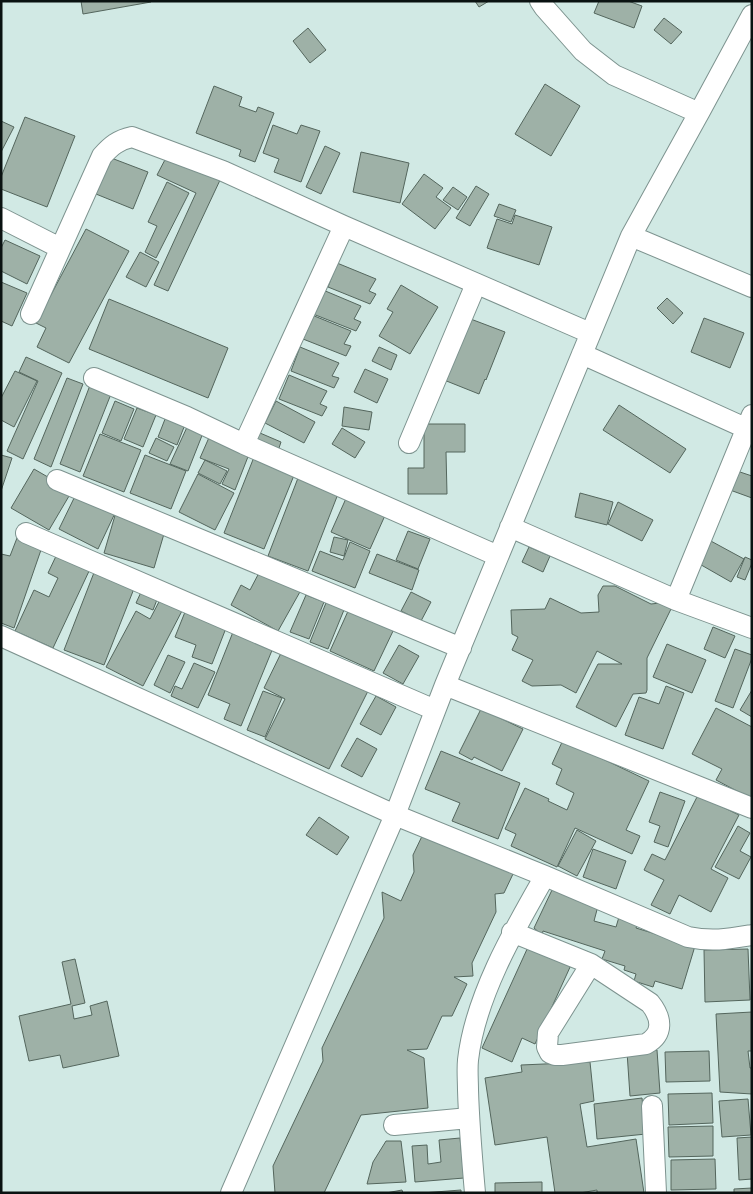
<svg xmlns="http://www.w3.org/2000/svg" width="753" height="1194" font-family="Signika,sans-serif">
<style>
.building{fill:#9eb1a7;stroke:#54665d}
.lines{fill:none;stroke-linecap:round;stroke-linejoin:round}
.minor-casing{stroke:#7d938f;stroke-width:22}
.minor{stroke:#fff;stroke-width:20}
</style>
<rect width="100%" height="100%" fill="#d1e9e4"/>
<path class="building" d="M81,1H151V2L83,14Z
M475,1H489L479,7Z
M599,1H628L642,6L634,28L594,13Z
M664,18L682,32L671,44L654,30Z
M308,28L326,50L310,63L293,41Z
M545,84L580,106L551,156L515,134Z
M214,86L242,97L239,106L256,112L258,107L274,113L255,162L239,156L241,150L196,133Z
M25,117L75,136L47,207L1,189V177Z
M1,121L14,127L1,152Z
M273,125L297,134L301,125L320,131L301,182L274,172L279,159L263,153Z
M325,146L340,153L321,194L306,187Z
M361,152L409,163L400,203L353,192Z
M168,154L221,178L168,291L154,285L196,193L157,175Z
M106,156L148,172L133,209L91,192Z
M424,174L443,188L436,197L451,208L435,229L402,204Z
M167,182L189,193L156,258L145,252L157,226L148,222Z
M476,186L489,194L470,226L456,218Z
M453,187L467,197L458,210L443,200Z
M499,204L516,210L511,222L494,216Z
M515,215L552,227L539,265L487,248L497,219L512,224Z
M86,229L129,251L69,363L37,347L46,328L36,323Z
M5,240L40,256L27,284L1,271V248Z
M140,252L159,262L146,287L126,277Z
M337,263L376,279L369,291L376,294L370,304L328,287Z
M1,282L27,293L12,326L1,321Z
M401,285L438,307L410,354L379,336L393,312L387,309Z
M323,290L361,306L354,319L361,322L356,331L313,314Z
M667,298L683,313L673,324L657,308Z
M109,299L228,348L208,398L89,349Z
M312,315L351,331L344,344L351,346L346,356L303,339Z
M468,318L505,332L486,380L485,379L479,394L444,380Z
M704,318L744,333L730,368L691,352Z
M300,347L339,363L332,376L339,378L334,388L291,371Z
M379,347L397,355L391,370L372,361Z
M26,357L62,373L23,459L7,451L38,381L19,372Z
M365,369L388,379L377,403L354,392Z
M15,371L37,381L14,427L1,420V398Z
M289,375L327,391L320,404L327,407L322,416L279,399Z
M67,378L83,384L51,467L34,459Z
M92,380L113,389L80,472L60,464Z
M115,401L134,409L121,441L102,433Z
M276,401L315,422L304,443L265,423Z
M619,405L686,449L670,473L603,430Z
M344,407L372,412L369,430L342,426Z
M137,408L156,415L143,447L124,439Z
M167,414L186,422L177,445L158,437Z
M424,424H465V452H446L447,494H408V468H424Z
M188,425L203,433L188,471L170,464Z
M342,428L365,442L355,458L332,444Z
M253,430L281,442L277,454L248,443Z
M211,433L251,449L235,490L222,484L229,469L200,458Z
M100,434L141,450L124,492L83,476Z
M156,438L174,447L167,461L149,453Z
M256,452L297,468L264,549L224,533Z
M1,455L12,458L1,491Z
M145,455L186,471L171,509L130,493Z
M205,460L227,471L220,484L198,473Z
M34,469L72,491L49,530L11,508Z
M737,471L752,476V498L730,490Z
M198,474L234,493L215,530L179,512Z
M298,478L338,494L308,571L268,556Z
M77,492L116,511L98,549L59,529Z
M580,493L613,502L607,525L575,517Z
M348,494L387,511L370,549L331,532Z
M618,502L653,520L642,541L608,524Z
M116,512L166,527L154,568L104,553Z
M408,531L430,539L418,569L396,560Z
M334,537L348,540L344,556L330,552Z
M17,538L42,547L14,628L1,623V554L10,556Z
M709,540L744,559L731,582L696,562Z
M350,542L370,551L355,588L312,571L320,551L343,560Z
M529,547L550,556L543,572L522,562Z
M57,554L90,569L53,648L15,631L34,590L49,597L58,578L48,573Z
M377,554L419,570L412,590L369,573Z
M745,557L752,560V563L745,580L737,577Z
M261,569L301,590L278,631L231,605L241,585L250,590Z
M95,570L135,586L104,665L64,650Z
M603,586H615L651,604L660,603L671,609L647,658V690L646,693L633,694L616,727L576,707L598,664H622L597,651L576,693L561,685L532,686L522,681L533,660L512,650L518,637L512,634L511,610L545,609L550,598L581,613L599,612L598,595Z
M142,590L158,597L153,610L136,603Z
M411,592L431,602L421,621L401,611Z
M306,595L324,602L309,639L290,632Z
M162,596L184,607L143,686L106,667L136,611L150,619Z
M328,598L346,605L328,649L310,642Z
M187,607L228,623L212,664L192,657L196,645L175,637Z
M349,609L394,629L374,671L330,651Z
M235,627L275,643L241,726L224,719L230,704L208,695Z
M713,627L735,636L725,658L704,649Z
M667,644L706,660L692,693L653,677Z
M399,645L419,656L403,684L383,673Z
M284,647L369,689L329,769L265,739L285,699L264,688Z
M735,649L752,655V658L733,708L715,701Z
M168,655L185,662L170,693L154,685Z
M194,663L215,672L198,708L171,696L175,686L182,689Z
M666,686L684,693L663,749L625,735L639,697L659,704Z
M752,690V717L740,710Z
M263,691L282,698L265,737L247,730Z
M376,696L396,707L381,735L360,724Z
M716,708L752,727V799L716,780L722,769L692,754Z
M481,709L523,729L502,771L474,757L472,760L459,753Z
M357,738L377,749L362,777L341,766Z
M563,740L649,781L626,830L640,836L632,854L575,828L557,867L511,846L516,834L505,829L525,788L549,799L548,801L567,810L574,793L556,784L562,769L552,764Z
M441,751L520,783L498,839L452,821L460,803L425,789Z
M660,792L685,801L668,847L654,842L660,826L649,822Z
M698,795L739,815L711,869L728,878L711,912L679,895L670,914L651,905L664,880L644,870L652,854L665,860Z
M319,817L349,837L337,855L306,835Z
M738,826L750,833L740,851L751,857L739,879L715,867Z
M577,830L596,841L577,876L558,866Z
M424,832L513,874L504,893L495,894L496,912L472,963L473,976L454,977L467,984L452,1016H442L427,1049L407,1050L424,1058L428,1108L361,1115L324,1193H275L273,1166L323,1061L322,1048L384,918L382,892L401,901L414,872L413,855Z
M593,849L626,861L616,889L583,877Z
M552,890L598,906L594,921L616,927L619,917L638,922L636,928L695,946L682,989L655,981L653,987L634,981L636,974L624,970L625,966L602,959L605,951L543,931L542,935L534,928Z
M528,947L571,965L535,1044L522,1038L512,1062L482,1048Z
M748,949L750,1000L705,1002L704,950Z
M75,959L85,1003L72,1006L74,1019L92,1015L90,1006L107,1001L119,1056L63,1068L60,1055L29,1061L19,1016L71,1004L62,962Z
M752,1012V1051H748L750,1068H752V1094L720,1092L716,1014Z
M657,1050L660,1093L630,1096L627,1052Z
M709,1051L710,1081L666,1082L665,1052Z
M590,1062L594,1101L580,1104L587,1147L636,1139L644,1193H597V1190L580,1193H555L547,1137L495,1145L485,1078L522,1072L521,1065Z
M712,1093L713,1123L669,1125L668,1094Z
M642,1098L646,1134L597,1139L594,1104Z
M748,1099L751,1135L722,1137L719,1101Z
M713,1126V1156L669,1157L668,1127Z
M752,1137V1179L739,1180L737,1138Z
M460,1138L464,1178L415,1182L412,1146L427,1145L428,1164L441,1162L439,1140Z
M386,1141H401L406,1182L367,1184L373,1162Z
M715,1159L716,1189L671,1190V1160Z
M542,1182V1193H495V1183Z
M752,1188V1193H734V1189Z
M402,1190L403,1193H386Z
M461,1190V1193H422Z"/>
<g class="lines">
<g class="minor-casing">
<path id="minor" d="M699,113L752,15
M1,218L60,248
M631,236L752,287
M31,314L102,156C111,146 118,140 132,137L223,171L344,226L590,333
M582,354L752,431
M94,378L187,417L244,444L498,556
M409,443L476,284
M244,444L344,226
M57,480L461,648
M510,527L676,600L752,628
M26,533L435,710
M676,600L752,415
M1,636L395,815L545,876L688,937C712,942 728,939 752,935
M445,685L752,808
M512,932L591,964L650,1003C662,1018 664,1034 646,1044L562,1055H555L550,1053L547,1047L548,1033L591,964
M652,1106L656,1193
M394,1125L469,1118
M231,1193L395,815L445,685L631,236L699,113L614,75L583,51L544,7L540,1
M475,1193C472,1159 469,1125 468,1090C468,1081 467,1070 468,1060C475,997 514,930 545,876"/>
</g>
<use href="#minor" class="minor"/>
</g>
<rect width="753" height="1194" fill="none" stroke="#0a1211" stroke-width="5"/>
</svg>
